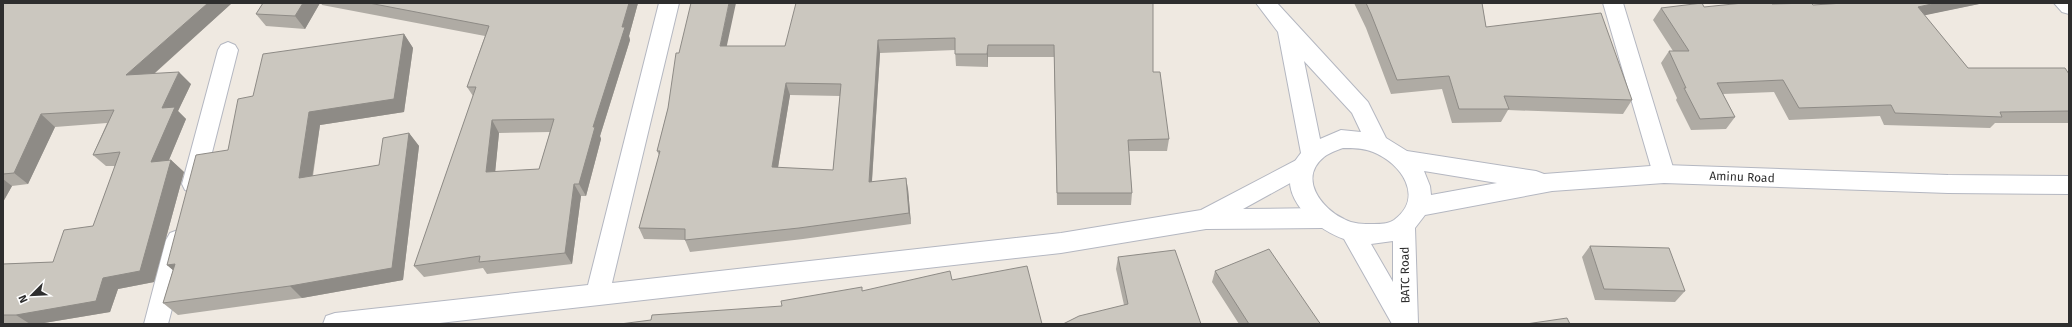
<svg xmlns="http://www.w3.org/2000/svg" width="2072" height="327" font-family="'Fira Sans',sans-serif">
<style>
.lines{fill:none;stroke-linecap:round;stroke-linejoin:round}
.street-casing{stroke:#b4b7c1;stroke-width:2}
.secondary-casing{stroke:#b4b7c1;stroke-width:2}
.street{fill:#fff;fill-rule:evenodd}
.secondary{fill:#fff;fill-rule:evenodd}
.wall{fill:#afaba4;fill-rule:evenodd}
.shaded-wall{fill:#8e8b86}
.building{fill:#cbc7bf;stroke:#8e8b86;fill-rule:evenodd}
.labels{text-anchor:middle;stroke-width:3.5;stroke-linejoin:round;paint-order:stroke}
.street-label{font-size:12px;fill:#2e2e2e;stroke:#fff}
</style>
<rect width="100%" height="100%" fill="#efe9e1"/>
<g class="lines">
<g class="street-casing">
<path id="street" d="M659,3H679L612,283L1061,233L1201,210L1304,156L1312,159L1315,165L1312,171L1243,209L1322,208L1330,211L1333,218L1330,225L1322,228L1206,229L1061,253L431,324H323L326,316L335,313L588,285Z
M1603,3H1623L1675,174L1672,180L1664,183L1656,180L1653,174Z
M2054,3H2069V14L2062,12Z
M228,42L235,45L238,50L204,184L201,190L193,193L185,190L182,184L218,50L221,45Z
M178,230L186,233L190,240L168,324H144L166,240L170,233Z"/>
</g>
<g class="secondary-casing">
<path id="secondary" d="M1256,3H1277L1368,102L1386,138L1407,151L1536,171L1544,174L1664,165L1948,175L2069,176V194L1948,193L1664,183L1552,191L1425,215L1415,228L1418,323L1392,324L1344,239C1310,227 1270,189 1301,153L1278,32ZM1304,61L1352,113L1361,132L1341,130L1320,139ZM1343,148C1353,148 1364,148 1373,152C1401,163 1425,197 1394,220C1388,224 1381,224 1374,224C1363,224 1353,224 1344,219C1321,208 1298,178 1324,157C1329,153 1337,150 1343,148ZM1424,171L1497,183L1431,195L1430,186ZM1393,241V282L1371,244Z"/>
</g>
<use href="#street" class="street"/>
<use href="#secondary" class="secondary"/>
</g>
<path class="wall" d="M3,3H232L154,74L191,84L178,111L186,119L169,160H171L184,172L154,282L118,289L110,312L38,324H3V264L53,262L93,226L115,166H106L93,155L107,123L55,127L28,184L12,186L3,202Z
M263,3H320L305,29L266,26L256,14Z
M321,3H638L629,36L630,40L600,136L601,139L586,196H581L572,264L487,274L483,268L424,277L414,266L473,96L467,87L485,36L322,5ZM550,132L539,169L495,172L499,133Z
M1153,3V72L1169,139L1167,151H1129L1132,193L1131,205H1057L1054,57H988V67L956,66L955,50L880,53L872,182L908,189L911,224L803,239L690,252L685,240L644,239L639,228L659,155L657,151L668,108L679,53L727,46H785ZM790,95L840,96L833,170L778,168Z
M1354,3H1482L1486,27L1632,100L1623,114L1508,110L1501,122L1452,123L1442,89L1391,94L1366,28Z
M1844,3H1984L1924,15L1968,68L2069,74V123H1995L1990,128L1884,125L1880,116L1789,120L1774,92L1723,94L1735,117L1726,129L1691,130L1676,100L1677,98L1661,63L1669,51H1673L1653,20L1661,8L1813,5Z
M404,34L413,48L404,112L320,125L313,176L379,165L409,133L419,146L403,280L302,298L178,315L163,303L173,270L167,265L228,150L253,96Z
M1590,246L1685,291L1675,302L1595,300L1582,257Z
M1118,257L1201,324L1124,305L1116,269Z
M1215,271L1321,324H1239L1212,282Z"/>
<path class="shaded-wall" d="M208,3H232L138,88L126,75Z
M303,3H320L305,29L295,16Z
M629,3H638L629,36L630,40L600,136L601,139L586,196L579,184L593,127Z
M729,3H736L724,59L720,46Z
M1936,3H1984L1907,19L1918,7Z
M404,34L413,48L404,112L320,125L310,191L299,178L309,112Z
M878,40L880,53L871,194L869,182Z
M988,45V67L987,54Z
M179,72L191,84L178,111L186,119L163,174L151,162L162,108Z
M786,83L790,95L776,179L772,167Z
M41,114L55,127L28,184L14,173Z
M492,120L499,133L494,184L486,172Z
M409,133L419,146L403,280L302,298L290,286Z
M171,160L184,172L154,282L118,289L110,312L38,324H30L16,315L103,278Z
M906,178L908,189L911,224L909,213Z
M3,179L12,186L3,202Z
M574,184L581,196L572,264L565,253Z
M175,264L181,277L167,265Z"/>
<path class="building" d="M3,3H208L126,75L179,72L162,108L175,107L151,162L171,160L140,271L103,278L96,301L16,315H3V264L53,262L64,230L93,226L120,152L93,155L114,110L41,114L14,173L3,174Z
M263,3H303L295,16L256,14Z
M369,3H629L622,27H625L593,127H595L579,184H574L565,253L479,262L480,256L414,266L476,87H467L489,26ZM554,119L539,169L486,172L492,120Z
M691,3H729L720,46H785L796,3H1153V72H1160L1169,139L1128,140L1132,193H1057L1054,45H988L987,54H955V38L878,40L869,182L906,178L909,213L799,228L685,240V229L639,228L660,151H657L668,108L676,53H679ZM786,83L841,84L833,170L772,167Z
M1366,3H1482L1486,27L1601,13L1632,100L1504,96L1509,109H1459L1449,76L1397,80L1371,14Z
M1702,3L1704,7L1743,3H1772V4L1811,3L1813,5L1844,3H1936L1918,7L1968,68H2065L2069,74V111L2000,112L2002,117L1895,113L1891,105L1799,108L1783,80L1717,83L1735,117L1700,119L1684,88H1686L1669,51H1689L1661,8Z
M404,34L394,99L309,112L299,178L379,165L383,138L409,133L392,268L290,286L163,303L175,264L167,265L196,155L228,150L238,99L253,96L263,54Z
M1590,246L1669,248L1685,291L1604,289Z
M1269,249L1319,322L1321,324H1249L1215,271Z
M1175,250L1201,324H1063L1079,316L1128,304L1118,257Z
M1027,266L1042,324H620L651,320L652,315L782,306L781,301L862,287V291L950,271L952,280Z
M1567,318L1570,324H1526Z"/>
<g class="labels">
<g class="street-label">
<text transform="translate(1742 177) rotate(2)" y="4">Aminu Road</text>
<text transform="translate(1405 275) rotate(-91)" y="4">BATC Road</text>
</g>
</g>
<rect width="2072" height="327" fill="none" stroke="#2e2e2e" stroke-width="8"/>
<g transform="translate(32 295) rotate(246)" stroke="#ffffff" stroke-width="3" paint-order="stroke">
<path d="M0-3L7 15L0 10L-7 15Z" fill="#2e2e2e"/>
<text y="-6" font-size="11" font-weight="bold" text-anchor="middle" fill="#2e2e2e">N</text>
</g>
</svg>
